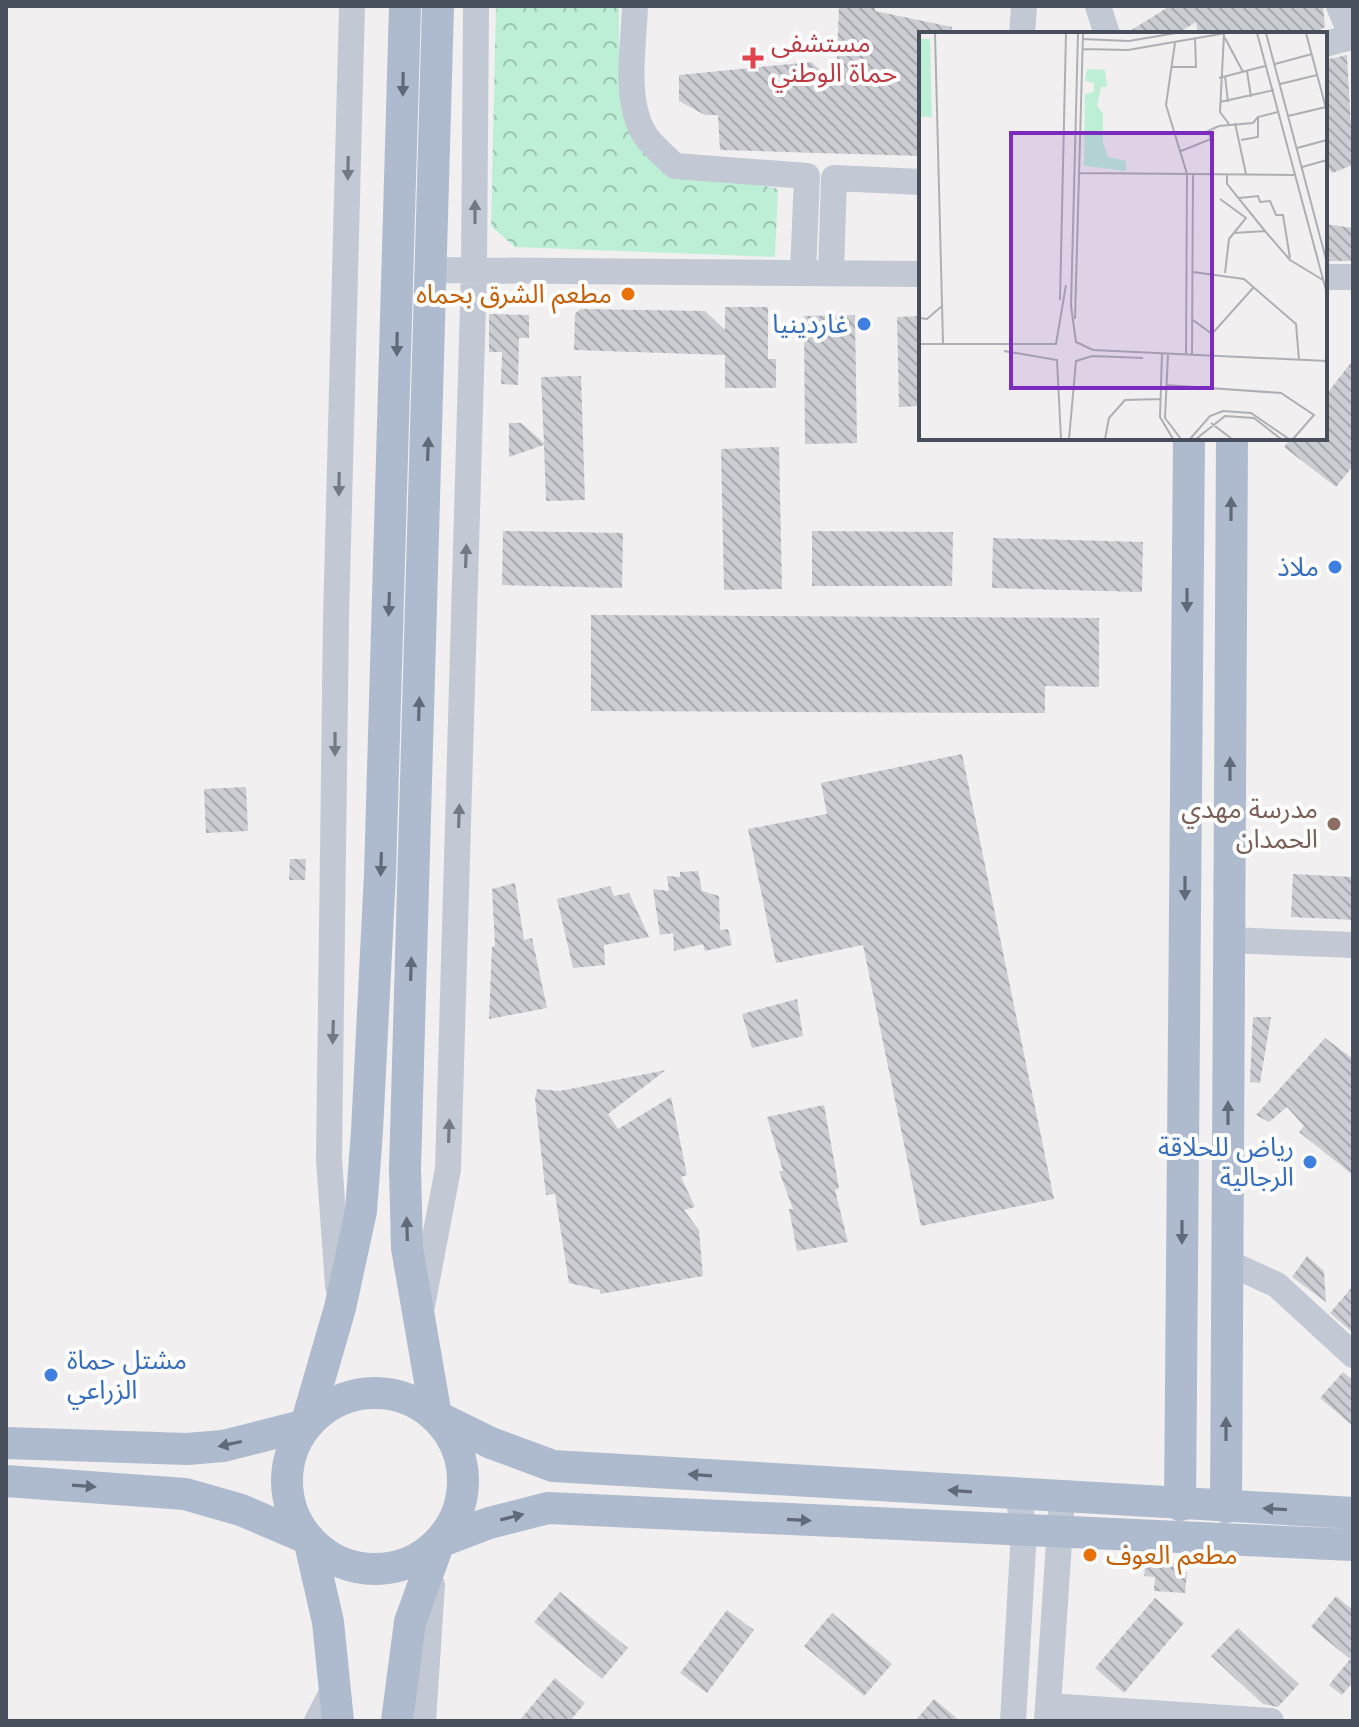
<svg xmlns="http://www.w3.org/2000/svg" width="1359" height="1727" font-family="Quicksand,'Noto Sans Arabic',sans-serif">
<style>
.forest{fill:url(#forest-crowns)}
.building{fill:url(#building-back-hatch)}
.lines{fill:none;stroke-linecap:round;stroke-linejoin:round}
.minor{stroke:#c2c9d4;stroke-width:26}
.major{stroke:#aebace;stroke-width:32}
.oneway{fill:#616a78}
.oneway2{fill:#727a86}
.health-dot{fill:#e0444e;stroke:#fff;stroke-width:3}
.food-dot{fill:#e8710a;stroke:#fff;stroke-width:3}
.shop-dot{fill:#3f7fe0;stroke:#fff;stroke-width:3}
.education-dot{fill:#8d6e63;stroke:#fff;stroke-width:3}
.labels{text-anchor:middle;stroke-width:8;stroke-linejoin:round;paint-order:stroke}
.health-label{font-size:26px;fill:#be3a42;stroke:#fff;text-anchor:start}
.food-label{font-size:26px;fill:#c56008;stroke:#fff;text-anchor:end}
.shop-label{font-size:26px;fill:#366cbe;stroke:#fff;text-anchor:end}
.education-label{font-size:26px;fill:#785e54;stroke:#fff;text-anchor:end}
.inset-road{fill:none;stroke:#adafb4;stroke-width:2}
.view{fill:#7b2cbf;fill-opacity:0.15;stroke:#7b2cbf;stroke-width:4}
.inset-edge{fill:none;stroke:#474f5c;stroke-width:4}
</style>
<defs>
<pattern id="forest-crowns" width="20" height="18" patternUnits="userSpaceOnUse" patternTransform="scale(2)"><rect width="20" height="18" fill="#bdefd7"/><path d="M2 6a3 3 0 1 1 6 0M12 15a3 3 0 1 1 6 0" fill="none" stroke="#9bc4b2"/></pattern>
<pattern id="building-back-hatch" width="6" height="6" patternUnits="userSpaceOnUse" patternTransform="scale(2)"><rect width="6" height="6" fill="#cccdd3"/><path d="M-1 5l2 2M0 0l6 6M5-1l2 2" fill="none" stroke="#a7a9ae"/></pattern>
</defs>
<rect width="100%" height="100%" fill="#f1efef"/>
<path class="forest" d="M496,6H619V61L657,163L778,189L775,257L515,247L491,226Z"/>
<path class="building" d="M839,6H875V11L952,27V34H921V156L720,150L718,115H705L679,101V75L811,62L836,84Z
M1170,6H1323L1325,27L1313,34H1198L1196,22L1177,34H1125Z
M1347,55L1353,165L1332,173L1325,164V60Z
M1325,224L1353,228V261H1325Z
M725,307H768V359H776V388H725V355L574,350L575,314L580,309L705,311L725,330Z
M489,314L529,315V338H519L518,385L501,384L502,352H489Z
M855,315L857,443L805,444L804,316Z
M921,316V406L899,407L897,317Z
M1353,360V466L1336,487L1284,447L1291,438H1325V396Z
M581,376L585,500L546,501L544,445L509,457V423H521L544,443L541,377Z
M779,447L782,589L724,590L721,449Z
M503,531L623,533L622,588L502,585Z
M812,531L953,532L952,586H812Z
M993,538L1143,542L1142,592L992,588Z
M591,615L1099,618V687L1045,686V713L591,711Z
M962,754L1054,1199L921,1226L863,945L776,963L748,829L827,814L821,783Z
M246,787L248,831L206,833L204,789Z
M290,859H306L305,880H289Z
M698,871L702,891L719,896L720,930L728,929L732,945L705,951L703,944L674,951L673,933L660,935L653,889L669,891L667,876L680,877V872Z
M1293,874L1353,877V920L1291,917Z
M515,883L524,940L532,938L547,1008L489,1019L492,947L495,946L492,889Z
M610,886L614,896L629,893L649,937L604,945L605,965L573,968L557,899Z
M797,999L803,1036L752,1048L742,1014Z
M1253,1017H1271L1260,1083L1250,1082Z
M1325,1038L1353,1059V1175L1299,1132L1304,1126L1287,1107L1269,1122L1256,1115Z
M666,1070L608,1114L618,1129L671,1097L687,1175L681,1177L695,1207L684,1210L699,1230L703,1276L600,1294V1290L569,1283L555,1194L546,1195L535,1098L537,1089L560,1091Z
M824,1105L839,1188L835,1190L848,1242L797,1251L789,1209H793L779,1171H783L767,1117Z
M1307,1256L1324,1271L1326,1302L1292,1277Z
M1353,1286V1333L1330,1313Z
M1343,1372L1353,1380V1426L1320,1398Z
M1146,1561L1183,1564L1182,1572H1187L1185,1593L1154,1591L1155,1577L1144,1576Z
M560,1592L628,1648L602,1679L534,1622Z
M1336,1596L1353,1610V1682L1342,1695L1329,1685L1350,1659L1311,1627Z
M1155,1598L1184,1623L1124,1693L1095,1668Z
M727,1610L754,1630L707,1693L680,1673Z
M832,1613L892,1664L864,1696L804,1646Z
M1238,1628L1299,1684L1278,1707L1263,1704L1211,1656Z
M555,1678L585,1703L570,1721H519Z
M934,1699L960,1721H915Z"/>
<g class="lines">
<path class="minor" d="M635,6C634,45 623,100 645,135C652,146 666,157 675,166L807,176L803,273
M1098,6L1107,34
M1022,34L1024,6
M1325,44L1352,37L1339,6
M433,270L921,274
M831,273L834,178L921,182
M1325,277H1353
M1229,940L1353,945
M1227,1262L1277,1285L1353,1355
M338,1286L329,1159L336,619L352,6
M421,1311L448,1169L474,271L476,6
M1048,1706L1271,1721
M317,1721L335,1687
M423,1721L432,1585
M1013,1721L1024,1531L1018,1495
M1047,1721L1062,1498"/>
<path class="major" d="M438,6L405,1169L407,1248L436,1416L491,1443L553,1466L1353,1513
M287 1481a88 88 0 1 1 176 0a88 88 0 1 1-176 0Z
M6,1443L187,1449L223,1446L306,1425L340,1308L361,1211L367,1131L380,874L405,6
M6,1481L185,1494L241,1510L309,1539L328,1622L338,1721
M1180,1505L1189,438
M1226,1507L1232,438
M397,1721L410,1622L439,1542L489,1523L548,1508L1353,1545"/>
</g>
<defs><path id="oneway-solid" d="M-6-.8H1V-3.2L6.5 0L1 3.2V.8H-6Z" transform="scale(2)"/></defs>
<g class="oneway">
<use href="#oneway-solid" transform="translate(403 84) rotate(91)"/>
<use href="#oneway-solid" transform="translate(397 344) rotate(91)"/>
<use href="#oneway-solid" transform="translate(428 449) rotate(-88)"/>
<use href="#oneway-solid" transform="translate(1231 509) rotate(-90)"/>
<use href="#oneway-solid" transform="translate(1187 600) rotate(90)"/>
<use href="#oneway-solid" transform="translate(389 604) rotate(92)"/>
<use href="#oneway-solid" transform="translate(419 709) rotate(-88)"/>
<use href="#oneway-solid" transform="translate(1230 769) rotate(-90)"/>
<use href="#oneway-solid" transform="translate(381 864) rotate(92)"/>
<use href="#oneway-solid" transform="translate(1185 888) rotate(90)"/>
<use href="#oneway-solid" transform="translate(411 969) rotate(-88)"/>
<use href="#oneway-solid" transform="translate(1228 1113) rotate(-90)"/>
<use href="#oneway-solid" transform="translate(407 1229) rotate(-92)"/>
<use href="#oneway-solid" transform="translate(1182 1232) rotate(90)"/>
<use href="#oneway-solid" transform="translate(1226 1429) rotate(-90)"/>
<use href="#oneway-solid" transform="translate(230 1444) rotate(168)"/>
<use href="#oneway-solid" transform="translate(700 1475) rotate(-176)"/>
<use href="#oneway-solid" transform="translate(84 1486) rotate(4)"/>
<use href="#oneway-solid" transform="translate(960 1491) rotate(-176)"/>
<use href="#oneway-solid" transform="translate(1275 1509) rotate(-177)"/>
<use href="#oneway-solid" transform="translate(512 1517) rotate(-14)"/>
<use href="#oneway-solid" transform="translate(799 1520) rotate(3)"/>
</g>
<g class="oneway2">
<use href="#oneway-solid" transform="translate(348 168) rotate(91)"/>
<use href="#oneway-solid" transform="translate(475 212) rotate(-90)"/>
<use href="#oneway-solid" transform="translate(339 484) rotate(91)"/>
<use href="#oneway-solid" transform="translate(466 556) rotate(-88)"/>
<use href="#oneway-solid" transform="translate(335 744) rotate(90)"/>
<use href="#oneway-solid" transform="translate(459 816) rotate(-88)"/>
<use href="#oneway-solid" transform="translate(333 1032) rotate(92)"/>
<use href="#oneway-solid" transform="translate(449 1131) rotate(-88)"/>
</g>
<path class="health-dot" d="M749 46h8v8h8v8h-8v8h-8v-8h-8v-8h8z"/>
<g class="food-dot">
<circle cx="628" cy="294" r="8"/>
<circle cx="1090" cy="1555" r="8"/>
</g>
<g class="shop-dot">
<circle cx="864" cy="324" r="8"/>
<circle cx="1335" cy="567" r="8"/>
<circle cx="1310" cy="1162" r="8"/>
<circle cx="51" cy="1375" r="8"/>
</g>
<circle class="education-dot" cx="1334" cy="824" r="8"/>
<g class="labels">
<g class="health-label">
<text x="771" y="52">مستشفى<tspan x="771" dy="30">حماة الوطني</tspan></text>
</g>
<g class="food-label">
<text x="612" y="303">مطعم الشرق بحماه</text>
<text x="1106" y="1564" text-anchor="start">مطعم العوف</text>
</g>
<g class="shop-label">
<text x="848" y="333">غاردينيا</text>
<text x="1319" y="576">ملاذ</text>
<text x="1294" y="1156">رياض للحلاقة<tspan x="1294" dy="30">الرجالية</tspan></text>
<text x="67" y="1369" text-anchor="start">مشتل حماة<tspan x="67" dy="30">الزراعي</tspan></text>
</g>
<g class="education-label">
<text x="1318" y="818">مدرسة مهدي<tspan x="1318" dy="30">الحمدان</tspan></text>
</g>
</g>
<g transform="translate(919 32)">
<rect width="408" height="408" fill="#f1efef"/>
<path d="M0,7H11L13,85H0ZM168,37L186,38L188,55H182L178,74L184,81V110L189,125L207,129V139L165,134L166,62L175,60V51L166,49Z" fill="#bdefd7"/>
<path class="inset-road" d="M16,1L24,311M159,1L152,274L157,310L174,318L408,329M338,1L408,262M347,1L408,231M387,1L408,80M305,2L301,80L310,92M306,6L324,40M163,7L210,9L257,1M256,11L247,73L268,142M163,17L209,18L307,1M356,32L393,22M253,35H277L276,7M328,39L332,65M306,44L309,70M300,46L346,34M361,52L398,43M301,70L355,58M369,84L407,75M316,91L327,142M322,108L339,105V85L359,80M378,116L408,108M262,119L292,107L289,99L300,94L334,91L339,85M383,135L408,128M161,141L375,143M308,142V152L346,199M320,166L339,164L341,170L351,169L357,183H364L371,226M301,167L327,186L310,207L306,241M315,201L346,199L371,228L404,248M274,240L325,247L377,292L380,328M141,268L147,1M0,286L8,287L24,273M156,287L164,1M274,288L293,302L334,256M0,312H137L147,253M85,319L138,328L142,407M243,322L241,385L254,407M249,322L246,386L262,407M267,324L268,142M273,324L274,142M247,353L362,361L395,383L374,407M292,391L313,407M150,407L157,329L173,324L224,326M186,407L190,386L206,368L241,367M271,407L291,384L304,379L332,381L370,407M277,407L306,384L335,386L362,407"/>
<path class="view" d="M92,101H293V356H92Z"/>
<rect width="408" height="408" class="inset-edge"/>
</g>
<rect width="1359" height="1727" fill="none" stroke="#474f5c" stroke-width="16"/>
</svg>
